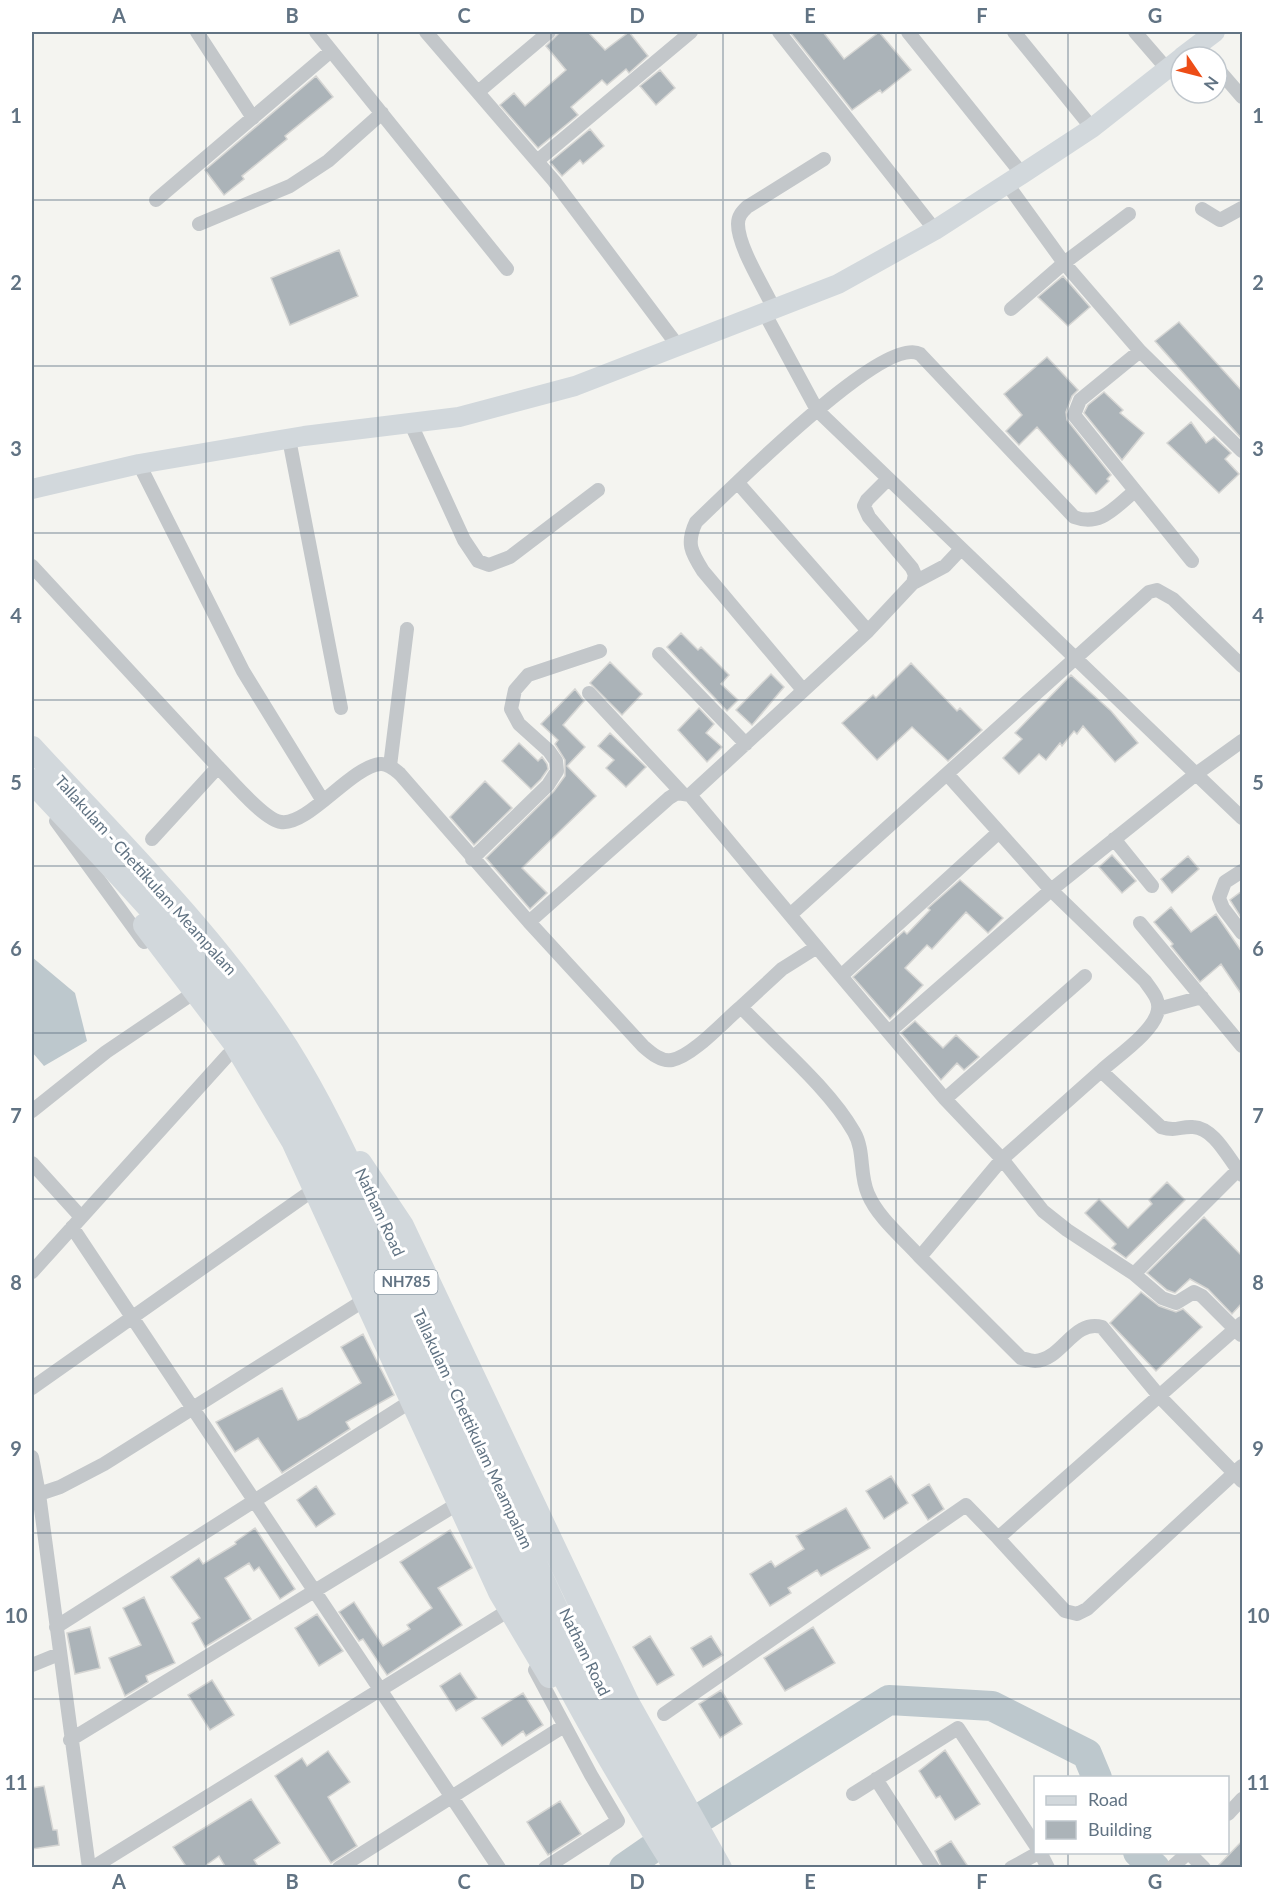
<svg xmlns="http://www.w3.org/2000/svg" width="1274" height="1899" font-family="Lato,sans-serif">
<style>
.water{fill:#bdc8cd}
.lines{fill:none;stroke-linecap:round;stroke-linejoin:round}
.river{stroke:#bdc8cd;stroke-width:30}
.building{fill:#abb3b8;stroke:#d5d5d3;stroke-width:1.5}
.street{stroke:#c3c7ca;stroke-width:14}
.secondary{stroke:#d2d8dc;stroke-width:20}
.highway{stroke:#d2d8dc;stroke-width:24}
.grid{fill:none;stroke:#617383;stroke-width:1.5;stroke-opacity:0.55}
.labels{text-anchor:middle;stroke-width:6;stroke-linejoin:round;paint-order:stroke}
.shield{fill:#fff;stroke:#909da8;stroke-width:1.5}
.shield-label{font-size:15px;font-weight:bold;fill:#617383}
.street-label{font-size:16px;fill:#617383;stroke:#fff}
.neatline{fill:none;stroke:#617383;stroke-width:2}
.grid-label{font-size:20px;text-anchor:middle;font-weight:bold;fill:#617383}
</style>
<rect width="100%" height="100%" fill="#f4f4f0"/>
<path class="water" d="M32,957L75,993L87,1041L44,1066L32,1052Z"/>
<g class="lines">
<path class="river" d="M705,1815L889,1700L992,1706L1087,1754L1097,1778
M1138,1852L1155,1868
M624,1868L650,1850"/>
</g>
<path class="building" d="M560,32H588L605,50L629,32L648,56L629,73L626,69L607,85L602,80L571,107L578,115L538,148L500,105L514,93L525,106L566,70L546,46Z
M790,32H823L844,59L879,32L911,70L882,93L880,90L852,110Z
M660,70L675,88L656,105L640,86Z
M316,76L333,97L285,136L287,139L242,176L244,179L224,195L205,170Z
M590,129L604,146L583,164L580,160L562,176L550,162Z
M339,250L358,296L290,325L271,278Z
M1063,276L1090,307L1068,326L1038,297Z
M1179,322L1242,391V439L1155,341Z
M1047,357L1078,390L1072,396L1066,412L1067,420L1111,475L1107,479L1109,481L1096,494L1037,427L1019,445L1006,431L1022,415L1004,394Z
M1104,392L1123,410L1120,413L1144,433L1122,460L1084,413L1088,405Z
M1191,422L1206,443L1214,437L1231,453L1225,459L1239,474L1219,493L1167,443Z
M681,633L698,650L701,647L729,675L721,684L738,700L727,711L667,647Z
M610,662L642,694L622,715L590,683Z
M911,663L957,711L960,708L982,730L948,761L912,727L877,760L842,723L873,695L876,698Z
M771,674L784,687L752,725L736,710Z
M1071,675L1111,711L1138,743L1115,762L1083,726L1077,734L1074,731L1062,746L1060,743L1046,760L1039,754L1019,774L1003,758L1022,739L1015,733Z
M575,689L584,701L563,725L585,747L567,766L596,796L522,868L547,893L530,909L486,858L554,791L565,776V760L555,744L558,740L541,724Z
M699,708L714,724L706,733L722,747L707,762L678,730Z
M610,733L646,767L626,787L606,768L614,760L598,746Z
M519,743L538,761L542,757L547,764L548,769L541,779L531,789L502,761Z
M485,781L512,808L474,845L450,817Z
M1112,855L1136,881L1122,893L1099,867Z
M1188,856L1199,869L1172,893L1161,879Z
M960,880L1003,918L988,933L966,912L932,949L927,945L905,968L923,985L890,1019L853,977L904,931L907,934L930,910L928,908Z
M1242,891V919L1230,900Z
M1171,907L1191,932L1216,914L1242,952V995L1221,964L1200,982L1171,946L1173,944L1154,922Z
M915,1021L943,1048L956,1035L979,1057L964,1070L957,1063L941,1080L901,1033Z
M1167,1182L1185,1200L1126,1258L1112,1248L1116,1244L1085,1213L1099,1199L1128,1228L1152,1204L1149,1200Z
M1204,1217L1242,1256V1303L1232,1314L1208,1289L1190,1279L1175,1293L1167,1290L1147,1273Z
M1141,1292L1159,1306L1176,1312L1183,1309L1202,1327L1156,1371L1110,1323Z
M363,1334L394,1395L346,1422L350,1429L282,1473L258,1438L235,1452L216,1422L282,1388L298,1420L307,1416L361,1383L341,1347Z
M891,1476L908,1503L884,1519L866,1491Z
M929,1484L944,1509L928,1520L912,1495Z
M316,1486L335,1514L316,1527L297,1500Z
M846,1508L870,1548L821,1576L817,1570L788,1588L791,1593L770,1606L750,1574L771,1561L775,1567L804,1549L796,1536Z
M255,1528L295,1589L280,1599L259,1567L254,1571L249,1563L225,1578L251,1619L205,1647L192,1623L200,1618L171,1577L199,1558L203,1564L236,1544L235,1542Z
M450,1530L472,1568L438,1588L462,1625L387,1675L363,1639L359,1641L339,1612L354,1602L383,1646L410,1629L407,1625L432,1608L400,1562Z
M144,1597L175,1663L146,1676L148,1682L125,1696L109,1658L141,1645L123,1608Z
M317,1614L343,1651L319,1666L295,1628Z
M90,1627L100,1668L75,1674L67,1633Z
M813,1627L835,1663L785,1691L764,1658Z
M650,1636L674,1675L657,1685L633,1647Z
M711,1636L723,1655L703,1667L691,1648Z
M460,1673L477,1698L456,1711L440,1686Z
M212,1680L234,1715L210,1730L188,1695Z
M721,1690L742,1724L720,1738L699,1704Z
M523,1693L543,1725L526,1736L523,1731L502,1746L482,1718Z
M945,1750L980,1804L955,1820L940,1796L936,1798L919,1771Z
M328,1751L350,1782L328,1797L357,1846L331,1863L275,1776L302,1758L307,1766Z
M44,1786L53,1830H57L59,1845L32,1849V1788Z
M251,1799L280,1843L254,1860L259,1868H226L219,1856L202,1868H187L173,1847Z
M560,1801L581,1834L548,1855L527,1822Z
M951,1841L969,1868H942L935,1851Z
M1242,1841V1868H1216Z"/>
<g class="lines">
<path class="street" d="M197,32L253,118
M316,32L507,269
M426,32L554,181L678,346
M779,32L935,230
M908,32L1022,174
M1014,32L1092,128
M1135,32L1167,69
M1198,45L1208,57
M1217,68L1242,97
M478,92L549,32
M537,161L691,32
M1007,184L1064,263L1140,351L1242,451
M156,200L331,51
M1202,209L1220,220L1242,208
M199,224L290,186L328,161L382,113
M774,309C764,287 738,247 738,224C738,216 742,212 747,207L824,159
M1011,309L1064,263L1129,214
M764,312L817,410L1196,774L1051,890L999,832L841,976L945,1099L1002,1159L920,1257L1021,1358C1025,1359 1031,1361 1035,1361C1062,1360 1073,1319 1102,1327L1160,1397L1242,1481
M1140,351L1080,400L1074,415L1192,561
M410,422L464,540L478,561L489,565L510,557L598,490
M289,439L341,708
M139,464L243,671L323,801
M738,483L868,631
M32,566L218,767
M913,583L945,566L961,549
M659,654L746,744
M803,690L703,571C691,552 686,543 696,522C727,493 883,334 920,354L1074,517C1101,527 1115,507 1135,491
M589,693L682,793
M1242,741L1196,774L1242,818
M390,766L407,629
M947,774L999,832
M56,821L144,942
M152,839L218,767C231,780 264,820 281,822C308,826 351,767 380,764C388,763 394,769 400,774L529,922L669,798L677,793L690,795
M1114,839L1152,886
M472,859L548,785L557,771L556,761L549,751L519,724L511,709L515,690L528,675L600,651
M1242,871L1225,882L1219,898L1223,908L1242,933
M790,915L1149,592L1157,590L1173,599L1242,666
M529,922L643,1046C651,1053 661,1062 672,1060C693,1056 724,1021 741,1007C776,1044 829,1088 854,1132C865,1151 859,1174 868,1194C878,1218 903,1238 920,1257
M1140,923L1242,1046
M841,976L690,795L868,631L913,583L915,575L912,568L869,517L864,506L867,500L888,479
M741,1007L782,969L817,947
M1158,1009L1202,997
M890,1031L1051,890L1145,981C1151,990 1160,999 1158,1010C1155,1031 1116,1057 1101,1071
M945,1099L1085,976
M32,1111L106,1052L186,998
M32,1163L81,1217
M72,1227L499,1868
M32,1272L228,1055
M1134,1274L1238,1170
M1241,1335L1202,1296L1194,1292L1176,1303L1162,1298L1134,1274L1067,1230L1043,1211L1002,1159L1101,1071L1161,1127C1177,1132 1180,1126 1193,1127C1215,1128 1229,1160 1242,1175
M32,1388L306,1195
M32,1457L39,1494L89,1868
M39,1494L60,1487L104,1464L371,1296
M998,1538L1065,1611L1077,1614L1087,1609L1242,1466
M56,1627L405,1405
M32,1665L59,1654
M535,1670L591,1775L618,1821L545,1868
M664,1714L966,1505L998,1538L1242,1323
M70,1740L454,1506
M876,1779L933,1868
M853,1794L958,1728L1036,1846
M1228,1814L1242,1799
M1040,1852L1048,1868
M1189,1853L1204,1868
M92,1868L506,1612
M339,1868L564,1726
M1011,1868L1040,1852
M1171,1868L1189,1852"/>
<path class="secondary" d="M1182,57L1215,32
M32,489L139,464L304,436L459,417L575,386L838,284L935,230L1022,174L1092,128L1181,58"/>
<path class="highway" d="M32,748C120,844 217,937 287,1048C326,1110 355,1176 386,1241C458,1390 522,1542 595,1690L615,1728L702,1868
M32,781C121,877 216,971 285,1085C329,1159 363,1242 399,1320C451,1432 499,1548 554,1657C591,1730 633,1799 676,1868
M145,925L234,1042L293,1141L500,1592L550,1676
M360,1163L402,1226L626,1700L720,1868"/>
</g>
<path class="grid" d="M206,32V1868M378,32V1868M551,32V1868M723,32V1868M896,32V1868M1068,32V1778M32,200H1242M32,366H1242M32,533H1242M32,700H1242M32,866H1242M32,1033H1242M32,1199H1242M32,1366H1242M32,1533H1242M32,1699H1242M1068,1852V1868"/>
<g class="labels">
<rect class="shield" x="374.5" y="1270" width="63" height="24" rx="4.5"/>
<g class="shield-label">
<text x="406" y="1287">NH785</text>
</g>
<g class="street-label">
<text transform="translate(146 875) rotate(48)" y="6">Tallakulam - Chettikulam Meampalam</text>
<text transform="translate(380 1212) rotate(65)" y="6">Natham Road</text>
<text transform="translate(473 1429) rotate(65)" y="6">Tallakulam - Chettikulam Meampalam</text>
<text transform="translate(585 1652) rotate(64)" y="6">Natham Road</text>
</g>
</g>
<rect width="1274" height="1899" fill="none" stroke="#ffffff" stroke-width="66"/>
<rect x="1034" y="1776" width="195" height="78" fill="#ffffff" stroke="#c0c7cd" stroke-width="1.5"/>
<rect x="1046" y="1796" width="30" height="9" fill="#d2d8dc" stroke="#c0c7cd" stroke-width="1.5"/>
<text x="1088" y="1806" font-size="18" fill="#617383">Road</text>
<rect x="1046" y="1821" width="30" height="18" fill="#abb3b8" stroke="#c0c7cd" stroke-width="1.5"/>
<text x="1088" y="1836" font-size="18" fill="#617383">Building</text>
<g transform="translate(1199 75) rotate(125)"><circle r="28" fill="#ffffff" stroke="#c0c7cd" stroke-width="1.5"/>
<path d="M0-4.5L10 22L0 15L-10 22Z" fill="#ed4d17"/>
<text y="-9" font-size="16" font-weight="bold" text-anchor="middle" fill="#617383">N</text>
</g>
<rect x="33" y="33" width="1208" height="1833" class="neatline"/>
<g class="grid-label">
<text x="119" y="23">A</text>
<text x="292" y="23">B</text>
<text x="464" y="23">C</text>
<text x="637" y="23">D</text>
<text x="810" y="23">E</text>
<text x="982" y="23">F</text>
<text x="1155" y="23">G</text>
<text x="16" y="123">1</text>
<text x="1258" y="123">1</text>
<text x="16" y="290">2</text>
<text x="1258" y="290">2</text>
<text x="16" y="456">3</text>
<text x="1258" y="456">3</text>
<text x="16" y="623">4</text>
<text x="1258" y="623">4</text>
<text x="16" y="790">5</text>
<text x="1258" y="790">5</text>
<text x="16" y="956">6</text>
<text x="1258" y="956">6</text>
<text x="16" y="1123">7</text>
<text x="1258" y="1123">7</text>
<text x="16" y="1290">8</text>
<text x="1258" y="1290">8</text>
<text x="16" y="1456">9</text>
<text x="1258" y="1456">9</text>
<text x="16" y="1623">10</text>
<text x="1258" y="1623">10</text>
<text x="16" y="1790">11</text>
<text x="1258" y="1790">11</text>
<text x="119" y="1889">A</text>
<text x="292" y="1889">B</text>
<text x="464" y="1889">C</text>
<text x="637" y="1889">D</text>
<text x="810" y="1889">E</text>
<text x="982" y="1889">F</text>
<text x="1155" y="1889">G</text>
</g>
</svg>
